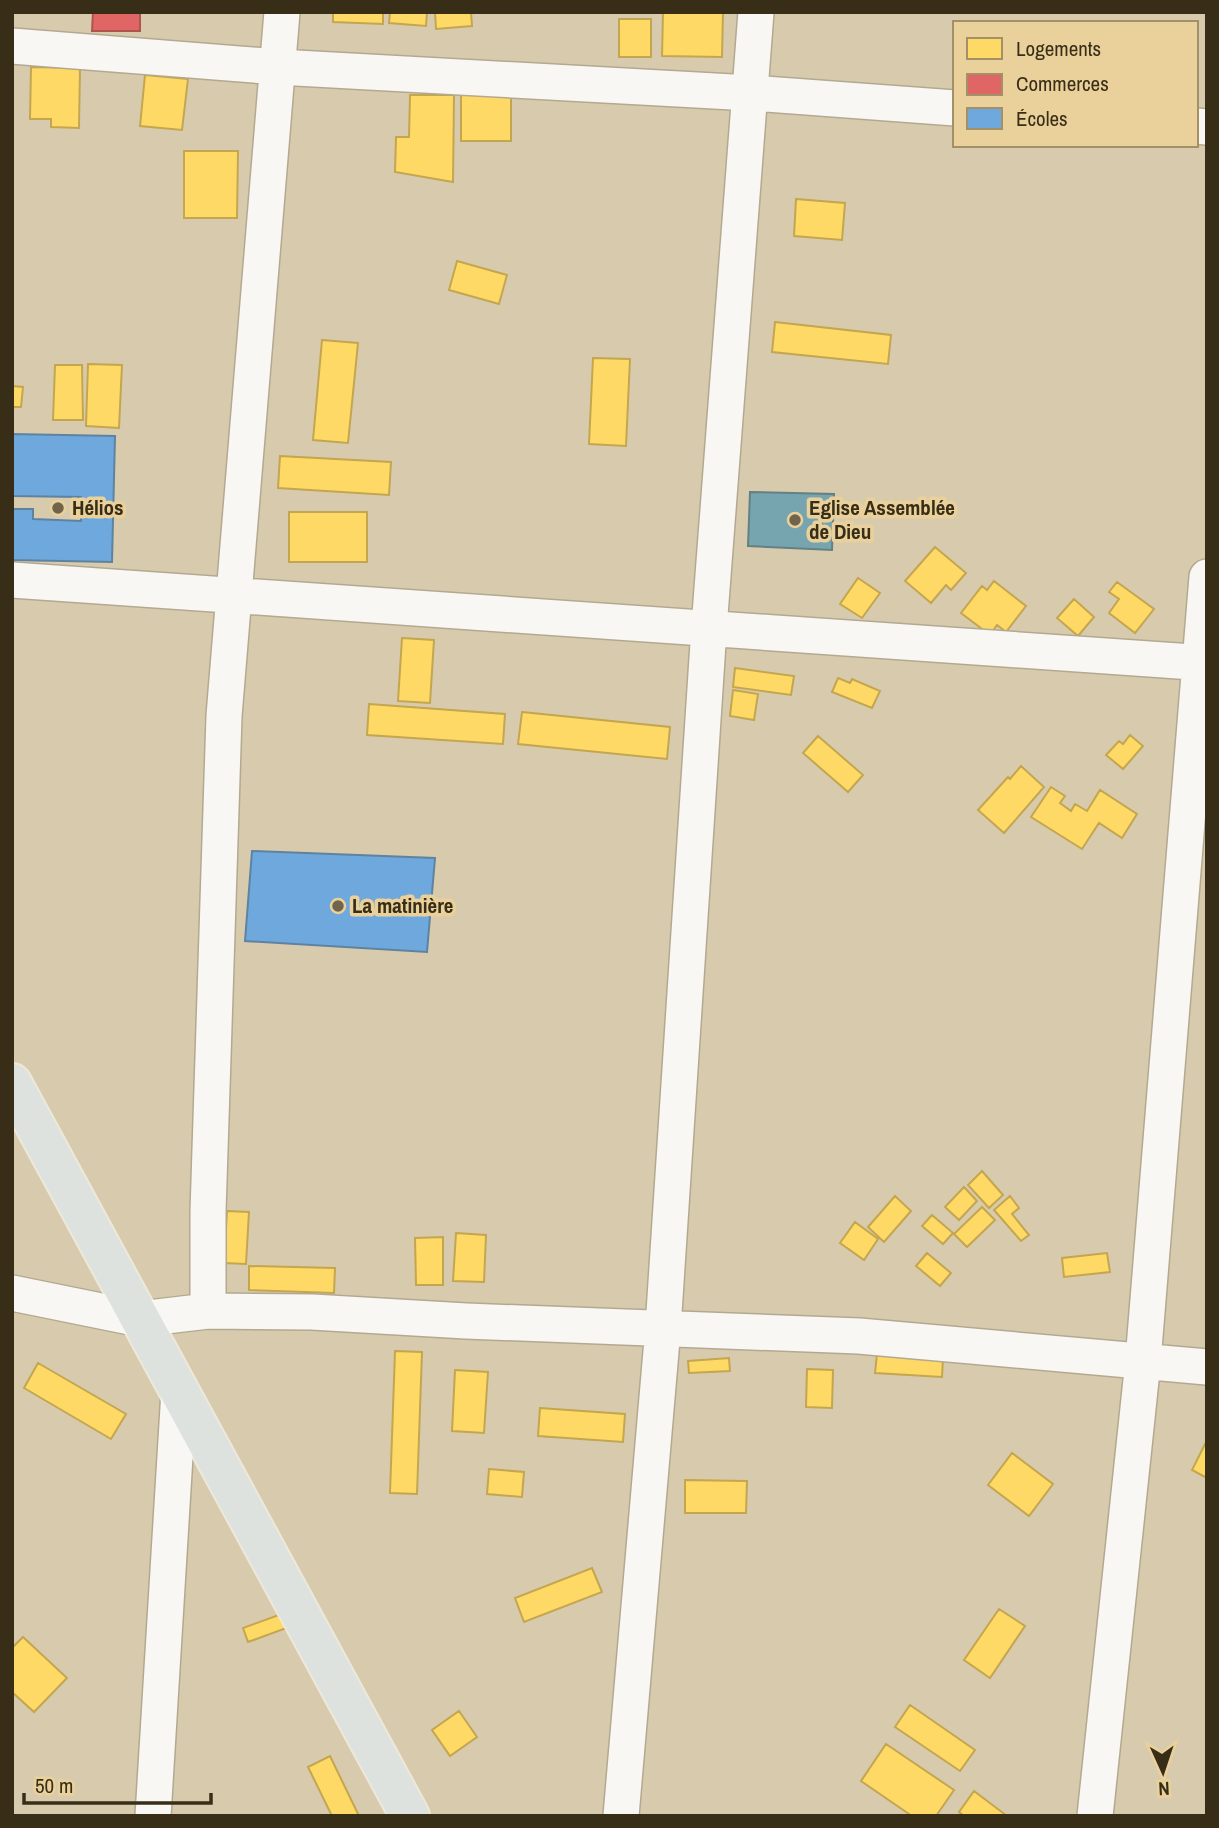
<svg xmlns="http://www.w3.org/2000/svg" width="1219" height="1828" font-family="'Archivo Narrow',sans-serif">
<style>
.homes{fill:#ffd966;stroke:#c3a64f;stroke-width:2}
.shops{fill:#e06666;stroke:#ae554f;stroke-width:2}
.schools{fill:#6fa8dc;stroke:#5e83a1;stroke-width:2}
.public{fill:#76a5af;stroke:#638182;stroke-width:2}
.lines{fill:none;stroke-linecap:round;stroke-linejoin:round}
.minor-casing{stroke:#b3a991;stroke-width:38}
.major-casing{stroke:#ede8da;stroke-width:42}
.minor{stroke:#f9f7f3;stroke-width:35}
.major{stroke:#dde2de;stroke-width:38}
.poi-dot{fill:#70654c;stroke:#ead19b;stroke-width:2.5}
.labels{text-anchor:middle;stroke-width:7;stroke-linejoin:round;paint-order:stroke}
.poi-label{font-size:21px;font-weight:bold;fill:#382e18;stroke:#ead19b;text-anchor:start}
</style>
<rect width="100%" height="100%" fill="#d8cbad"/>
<path class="homes" d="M333,12H383V24L333,22Z
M390,12H427L426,26L389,23Z
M435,12H471L472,26L436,29Z
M663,12H723L722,57L662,56Z
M619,19H651V57H619Z
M31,67L80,68L79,128L51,127V119H30Z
M145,75L188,79L182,130L140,126Z
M461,93H511V141H461Z
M410,95H454L453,182L395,172L396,137H409Z
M184,151H238L237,218H184Z
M796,199L845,203L842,240L794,236Z
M457,261L507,275L499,304L449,290Z
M775,322L891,335L888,364L772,352Z
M322,340L358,343L348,443L313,440Z
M593,358L630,359L626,446L589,444Z
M88,364L122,365L119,428L86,426Z
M55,365H82L83,420H53Z
M12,386L23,387L21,407H12Z
M280,456L391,462L389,495L278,488Z
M289,512H367V562H289Z
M935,547L966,573L951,590L946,585L931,603L905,581Z
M858,578L880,593L862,618L840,604Z
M994,581L1026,606L1006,632L997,625L990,635L961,613L982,586L987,590Z
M1117,582L1154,609L1135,633L1109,613L1119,599L1109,592Z
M1074,599L1094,617L1078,636L1057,618Z
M402,638L434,640L430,703L398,701Z
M735,668L794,676L791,695L733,687Z
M838,678L850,683L852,679L880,691L872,708L832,692Z
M733,690L758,694L754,720L730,716Z
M369,704L505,714L503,744L367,735Z
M522,712L670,727L667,759L518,744Z
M1130,735L1143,746L1123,769L1106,755L1119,741L1123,744Z
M818,736L863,775L848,792L803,753Z
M1021,766L1044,787L1004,833L978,810L1008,777L1010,779Z
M1051,787L1065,796L1060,803L1071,811L1075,804L1087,811L1100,790L1137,814L1122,838L1099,823L1082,849L1031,817Z
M982,1171L1003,1195L989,1208L968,1185Z
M964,1187L977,1201L959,1220L945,1207Z
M895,1196L911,1211L884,1242L868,1227Z
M1010,1196L1019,1208L1012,1214L1029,1235L1021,1241L994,1210Z
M982,1207L995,1220L967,1247L954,1234Z
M227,1211L249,1212L246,1264L224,1263Z
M932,1215L953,1233L943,1244L922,1226Z
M855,1222L878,1239L864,1260L840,1243Z
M456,1233L486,1235L484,1282L453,1281Z
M443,1237V1285H416L415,1238Z
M927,1253L951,1273L940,1286L916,1266Z
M1107,1253L1110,1272L1064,1277L1062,1258Z
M249,1266L335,1268L334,1293L249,1290Z
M395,1351L422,1352L417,1494L390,1493Z
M877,1354L943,1358L942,1377L875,1373Z
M729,1358L730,1371L689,1373L688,1361Z
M38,1363L126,1414L111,1439L24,1388Z
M807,1369L833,1370L832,1408L806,1407Z
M455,1370L488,1372L484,1433L452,1431Z
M540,1408L625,1414L623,1442L538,1436Z
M1207,1440V1478L1192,1470Z
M1012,1453L1053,1484L1029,1516L988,1485Z
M489,1469L524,1472L522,1497L487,1494Z
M685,1480L747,1481L746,1513H685Z
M592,1568L602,1592L524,1622L515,1598Z
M999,1609L1025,1626L990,1678L964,1660Z
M287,1612L292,1626L248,1642L243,1628Z
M23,1637L67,1678L34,1712L12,1692V1648Z
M910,1705L975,1750L960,1771L895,1727Z
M459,1711L477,1737L450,1756L432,1730Z
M886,1744L954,1790L936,1816H912L861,1781Z
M330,1756L359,1816H332L308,1767Z
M974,1791L1007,1816H964L959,1812Z"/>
<path class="shops" d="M93,12H140V31H92Z"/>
<path class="schools" d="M12,434L115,436L112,562L12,560V509H33V519L81,521V497L12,496Z
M252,851L435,858L427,952L245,941Z"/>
<path class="public" d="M750,492L834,494L832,550L748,546Z"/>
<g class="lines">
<g class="minor-casing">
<path id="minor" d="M12,46L278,67L751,93L955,108
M1196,126L1207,127
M12,580L1207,663
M12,1293L140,1319L208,1311L312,1312L466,1321L859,1336L1207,1367
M208,1311V1212L224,716L282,12
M153,1816L179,1391
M621,1816L663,1328L709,628L756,12
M1095,1816L1143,1361L1207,577"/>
</g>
<g class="major-casing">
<path id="major" d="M12,1083L410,1816"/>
</g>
<use href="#minor" class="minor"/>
<use href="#major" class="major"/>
</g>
<g class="poi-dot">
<circle cx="58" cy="508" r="7"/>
<circle cx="795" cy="520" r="7"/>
<circle cx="338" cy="906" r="7"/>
</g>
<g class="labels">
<g class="poi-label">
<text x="72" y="515">Hélios</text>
<text x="809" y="515">Eglise Assemblée<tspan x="809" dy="24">de Dieu</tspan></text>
<text x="352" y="913">La matinière</text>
</g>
</g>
<rect width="1219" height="1828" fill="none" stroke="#382e18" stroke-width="28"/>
<rect x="953" y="21" width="245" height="126" fill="#ead19b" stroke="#a39067" stroke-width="2"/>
<rect x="967" y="38" width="35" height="21" fill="#ffd966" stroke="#a39067" stroke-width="2"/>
<text x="1016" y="56" font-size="21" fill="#382e18">Logements</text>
<rect x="967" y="74" width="35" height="21" fill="#e06666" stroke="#a39067" stroke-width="2"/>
<text x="1016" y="91" font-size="21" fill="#382e18">Commerces</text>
<rect x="967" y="108" width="35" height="21" fill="#6fa8dc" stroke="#a39067" stroke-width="2"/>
<text x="1016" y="126" font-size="21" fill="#382e18">Écoles</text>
<g transform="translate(1163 1772) rotate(177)" stroke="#ead19b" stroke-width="5" paint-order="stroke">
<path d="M0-5L12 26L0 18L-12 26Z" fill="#382e18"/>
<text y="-10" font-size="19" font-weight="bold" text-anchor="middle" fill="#382e18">N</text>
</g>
<path d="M24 1793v10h187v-10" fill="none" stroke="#382e18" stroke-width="3.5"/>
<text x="35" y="1793" font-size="21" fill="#382e18" stroke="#ead19b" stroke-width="5" paint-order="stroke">50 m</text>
</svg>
